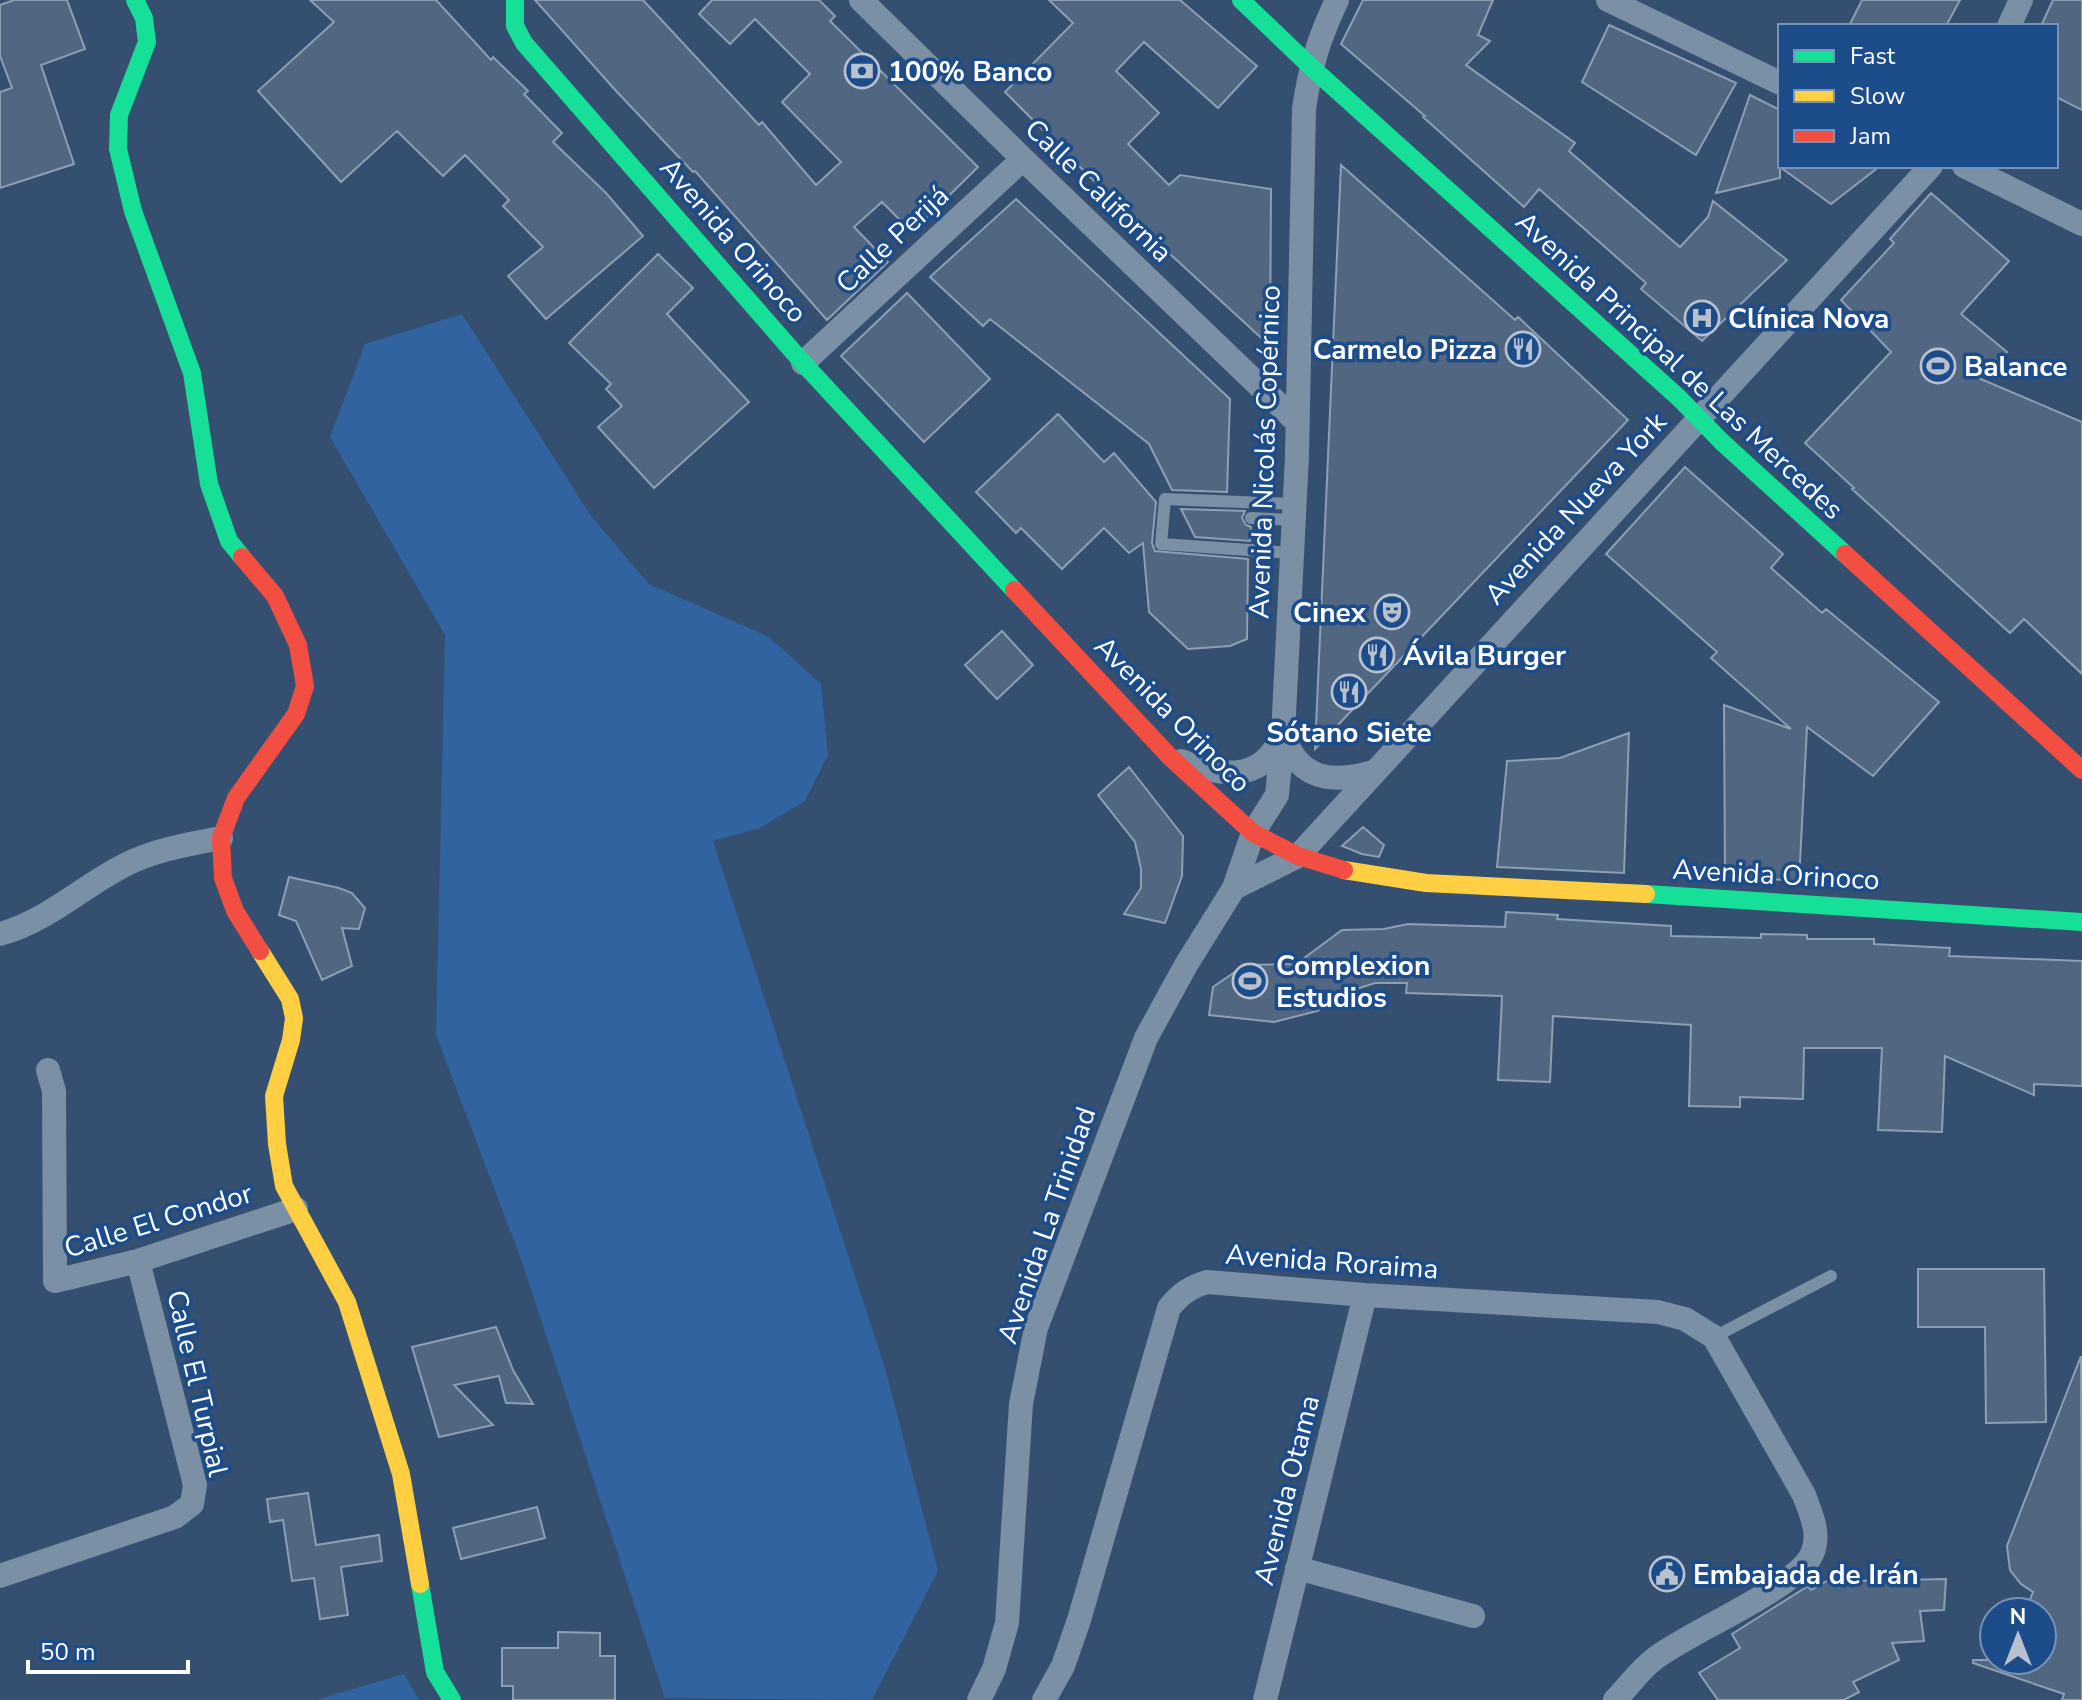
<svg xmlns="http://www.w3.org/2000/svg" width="2082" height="1700" font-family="'Nunito Sans',sans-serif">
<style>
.green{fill:#3063a0}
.building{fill:#516680;stroke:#8f9fb3;stroke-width:2}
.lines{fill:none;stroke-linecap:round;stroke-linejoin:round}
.lane{stroke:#7b8fa5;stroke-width:12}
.street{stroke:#7b8fa5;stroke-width:24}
.fast{stroke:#16e098;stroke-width:18}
.slow{stroke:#ffcf43;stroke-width:18}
.jam{stroke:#f24e42;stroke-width:18}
.labels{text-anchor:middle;stroke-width:7;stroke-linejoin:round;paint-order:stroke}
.poi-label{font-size:28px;font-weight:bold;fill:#fff;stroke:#1c4c89;text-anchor:start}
.street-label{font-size:28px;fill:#fff;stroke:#1c4c89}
</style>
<rect width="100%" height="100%" fill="#344f70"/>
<path class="green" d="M462,314L591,516L649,584L769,637L821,684L828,755L805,801L760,828L713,841L885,1368L938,1571L872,1700L665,1698L522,1262L436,1035L445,635L330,437L365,344Z
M404,1674L419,1700H316Z"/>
<path class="building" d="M14,0H67L85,49L41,65L74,164L0,188V92L12,88L0,56V5Z
M310,0H436L491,60L493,57L528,91L524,94L562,133L553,142L606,193L643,236L546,319L508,276L543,247L503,206L509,200L465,155L443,176L397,131L341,182L258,91L334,22Z
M535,0H643L759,125L762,122L816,185L841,162L782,102L810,74L755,19L730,44L699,14L712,0H819L835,16L830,21L978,167L912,232L882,202L854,227L888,262L827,320L695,171L693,172L617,92Z
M1049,0H1180L1257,66L1218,108L1144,42L1116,71L1159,113L1128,144L1169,185L1180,175L1271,189L1270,346L1133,220L1005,92L1073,23Z
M1363,0H1493L1478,35L1490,41L1466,65L1575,143L1569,151L1680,247L1708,217L1713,201L1787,260L1702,341L1641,289L1646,283L1539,189L1524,207L1423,117L1425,116L1341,44Z
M1862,0H1960L1946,26H1849Z
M2053,0H2082V110L2056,97V26H2041Z
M1609,25L1736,83L1696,155L1582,82Z
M1750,95L1780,110V166H1880L1831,204L1780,167V178L1716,193Z
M1341,165L1515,320L1518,317L1628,420L1315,749Z
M1931,193L2009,261L1961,314L2007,352L1976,377L2082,422V674L2024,619L2010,633L1852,489L1854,488L1805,443L1891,352L1841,300L1894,243L1890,239Z
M1016,199L1230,399L1227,492L1172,490L1149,444L990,319L983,326L930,277Z
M658,254L693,288L667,314L749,402L654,488L598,427L622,406L606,389L611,384L569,343Z
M907,293L990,379L924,442L841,356Z
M1058,414L1104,462L1114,453L1156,502L1152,543L1155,551L1248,559L1247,639L1230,646L1188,649L1149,612L1143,543L1129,553L1104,528L1062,569L1021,528L1016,533L976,492Z
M1685,467L1783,554L1771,568L1822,613L1826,609L1939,702L1873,776L1807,727L1799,881L1725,876L1724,705L1791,729L1711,658L1717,652L1606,554Z
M1181,509L1245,511L1242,518L1246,525L1251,527L1250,541L1195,537Z
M1002,631L1033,665L997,699L965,665Z
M1629,733L1624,873L1497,867L1507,761L1560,758Z
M1129,767L1183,836L1182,876L1165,923L1124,914L1141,888V869L1135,842L1098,795Z
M1363,827L1384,845L1379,857L1362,854L1342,846Z
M289,877L339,888L352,893L365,908L359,929L342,928L352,966L322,980L296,921L279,915Z
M1506,912L1558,915L1557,919L1671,926V936L1761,938V934L1807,935V939H1874V944L1950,948L1949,956L2082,961V1086L2034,1084V1095L1945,1056L1942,1132L1878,1130L1882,1048H1804L1803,1099L1740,1097V1107L1689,1106L1691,1025L1553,1016L1550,1082L1498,1080L1502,996L1406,993L1407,983H1375L1350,991L1317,1011L1274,1022L1209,1015L1213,987L1245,965L1296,964L1342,930L1384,929L1408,924L1505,927Z
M1918,1269H2044L2046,1422L1986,1423L1985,1327H1918Z
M496,1327L513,1370L533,1404L506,1403L499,1376L454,1385L493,1425L439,1437L412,1347Z
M2081,1356L2082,1700H2062L2064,1694L1973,1663V1660H2042V1612H2025L2033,1592L2021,1584L2010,1570L2007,1546Z
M308,1493L316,1545L379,1535L382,1561L341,1567L348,1615L320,1619L314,1578L292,1581L283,1520L270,1522L267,1499Z
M537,1507L545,1538L461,1559L453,1528Z
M1834,1577L1839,1587L1850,1581L1946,1579L1944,1610L1920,1611L1924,1641L1892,1643L1899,1660L1853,1682L1859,1692L1844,1700H1718L1699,1673L1740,1648L1732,1634L1808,1586L1811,1590Z
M558,1632L600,1633V1656H615V1700H513V1686H502V1648H558Z"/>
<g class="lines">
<path class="lane" d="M1251,518L1293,520
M1292,553L1161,544L1165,499L1294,504
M1714,1337L1831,1276"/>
<path class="street" d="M861,0L1023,159L1297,422
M1608,0L1780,83
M2009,26L2021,0
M1964,166L2082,224
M803,363L1023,159
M1283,734C1298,780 1331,784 1373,772
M1181,761C1220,775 1259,784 1280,740
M1234,888L1298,856L1931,166
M0,934C46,922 83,886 125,865C153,850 190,844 221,838
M48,1070L54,1091L55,1281L138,1261L296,1209
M1297,1568L1473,1616
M0,1576L175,1517L192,1504L195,1485L138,1261
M979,1700L994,1669L1007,1623L1021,1404L1036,1328L1146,1038L1186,965L1234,888L1253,833L1277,795L1283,734L1297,456L1304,109C1310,67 1319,38 1337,0
M1044,1700L1063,1666L1079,1620L1169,1308C1180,1294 1190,1287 1207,1282L1365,1295L1658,1312L1685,1319L1714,1337L1804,1495C1811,1514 1821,1534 1812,1554C1797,1588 1688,1632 1653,1660C1639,1671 1628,1687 1615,1700
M1265,1700L1365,1295"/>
<path class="fast" d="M135,0L144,18L147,42L119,115L118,149L133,211L192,373L209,484L229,541L242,557
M515,0V26L524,43L803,363L1014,590
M1241,0L1310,66L1679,398L1722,442L1845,554
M1646,894L2082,922
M420,1584L435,1672L452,1700"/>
<path class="slow" d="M1344,870L1426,883L1646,894
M260,951L290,999L294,1018L291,1040L274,1096L277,1144L284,1186L347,1302L401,1474L420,1584"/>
<path class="jam" d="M1845,554L2082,770
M242,557L275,596L298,645L305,686L296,714L236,798L221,838L223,878L235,911L260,951
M1014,590L1170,757L1253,833L1298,856L1344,870"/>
</g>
<defs>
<g id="bank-ring" transform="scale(1.8)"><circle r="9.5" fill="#1c4c89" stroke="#b8c1cd" stroke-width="1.5"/><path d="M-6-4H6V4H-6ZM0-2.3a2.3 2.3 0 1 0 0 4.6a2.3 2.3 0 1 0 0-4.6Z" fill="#b8c1cd"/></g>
<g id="hospital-ring" transform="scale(1.8)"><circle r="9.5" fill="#1c4c89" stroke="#b8c1cd" stroke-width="1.5"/><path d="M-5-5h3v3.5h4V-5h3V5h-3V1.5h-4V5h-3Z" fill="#b8c1cd"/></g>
<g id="restaurant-ring" transform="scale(1.8)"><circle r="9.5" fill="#1c4c89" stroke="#b8c1cd" stroke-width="1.5"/><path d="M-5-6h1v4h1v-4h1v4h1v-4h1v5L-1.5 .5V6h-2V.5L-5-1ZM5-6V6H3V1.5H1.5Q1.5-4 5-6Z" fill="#b8c1cd"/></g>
<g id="stadium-ring" transform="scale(1.8)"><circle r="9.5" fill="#1c4c89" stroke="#b8c1cd" stroke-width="1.5"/><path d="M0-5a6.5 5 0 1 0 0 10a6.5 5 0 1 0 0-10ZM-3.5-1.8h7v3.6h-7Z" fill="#b8c1cd"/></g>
<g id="theatre-ring" transform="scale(1.8)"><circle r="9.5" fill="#1c4c89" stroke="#b8c1cd" stroke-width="1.5"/><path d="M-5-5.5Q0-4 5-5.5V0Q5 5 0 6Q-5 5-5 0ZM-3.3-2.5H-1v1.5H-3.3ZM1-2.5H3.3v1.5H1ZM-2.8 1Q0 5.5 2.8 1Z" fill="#b8c1cd"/></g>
<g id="civic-ring" transform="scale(1.8)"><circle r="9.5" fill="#1c4c89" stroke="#b8c1cd" stroke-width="1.5"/><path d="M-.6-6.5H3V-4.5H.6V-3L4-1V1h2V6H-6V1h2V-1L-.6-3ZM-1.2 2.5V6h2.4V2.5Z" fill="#b8c1cd"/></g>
</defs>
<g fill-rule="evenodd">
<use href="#bank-ring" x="862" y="71"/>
<use href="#hospital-ring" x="1702" y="318"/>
<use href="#restaurant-ring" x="1523" y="349"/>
<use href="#stadium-ring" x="1938" y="366"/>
<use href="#theatre-ring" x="1392" y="612"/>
<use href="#restaurant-ring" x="1377" y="655"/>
<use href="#restaurant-ring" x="1349" y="692"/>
<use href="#stadium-ring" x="1250" y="981"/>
<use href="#civic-ring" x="1667" y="1574"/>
</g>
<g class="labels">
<g class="poi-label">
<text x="888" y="81">100% Banco</text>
<text x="1728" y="328">Clínica Nova</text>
<text x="1497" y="359" text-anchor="end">Carmelo Pizza</text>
<text x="1964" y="376">Balance</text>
<text x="1366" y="622" text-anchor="end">Cinex</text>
<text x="1403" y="665">Ávila Burger</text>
<text x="1349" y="742" text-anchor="middle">Sótano Siete</text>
<text x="1276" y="975">Complexion<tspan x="1276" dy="32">Estudios</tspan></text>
<text x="1693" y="1584">Embajada de Irán</text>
</g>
<g class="street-label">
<text transform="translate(1099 190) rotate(44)" y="10">Calle California</text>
<text transform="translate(892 239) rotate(-43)" y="10">Calle Perijá</text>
<text transform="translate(734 240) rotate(49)" y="10">Avenida Orinoco</text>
<text transform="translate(1680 365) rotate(43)" y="10">Avenida Principal de Las Mercedes</text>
<text transform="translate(1264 452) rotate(-88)" y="10">Avenida Nicolás Copérnico</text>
<text transform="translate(1575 508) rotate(-47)" y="10">Avenida Nueva York</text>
<text transform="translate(1173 714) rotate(45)" y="10">Avenida Orinoco</text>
<text transform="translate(1776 874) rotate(3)" y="10">Avenida Orinoco</text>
<text transform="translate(158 1220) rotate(-17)" y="10">Calle El Condor</text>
<text transform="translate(1046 1225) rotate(-71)" y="10">Avenida La Trinidad</text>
<text transform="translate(1332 1261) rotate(4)" y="10">Avenida Roraima</text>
<text transform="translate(198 1383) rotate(77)" y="10">Calle El Turpial</text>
<text transform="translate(1286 1490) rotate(-76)" y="10">Avenida Otama</text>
</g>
</g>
<rect x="1778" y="24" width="280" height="144" fill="#1c4c89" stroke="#7794b8" stroke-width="2"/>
<rect x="1794" y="50" width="40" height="12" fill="#16e098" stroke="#7794b8" stroke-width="2"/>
<text x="1850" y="64" font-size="24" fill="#ffffff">Fast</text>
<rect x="1794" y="90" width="40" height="12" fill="#ffcf43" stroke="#7794b8" stroke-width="2"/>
<text x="1850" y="104" font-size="24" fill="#ffffff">Slow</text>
<rect x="1794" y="130" width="40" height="12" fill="#f24e42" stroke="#7794b8" stroke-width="2"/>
<text x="1850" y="144" font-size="24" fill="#ffffff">Jam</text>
<g transform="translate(2018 1636)"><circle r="38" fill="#1c4c89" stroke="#7794b8" stroke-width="2"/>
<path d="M0-6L14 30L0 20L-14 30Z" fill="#b8c1cd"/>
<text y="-12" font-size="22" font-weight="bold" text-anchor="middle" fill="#ffffff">N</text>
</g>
<path d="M28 1660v12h160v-12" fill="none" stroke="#ffffff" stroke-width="4"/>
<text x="40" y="1660" font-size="24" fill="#ffffff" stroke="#1c4c89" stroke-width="6" paint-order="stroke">50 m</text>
</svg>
